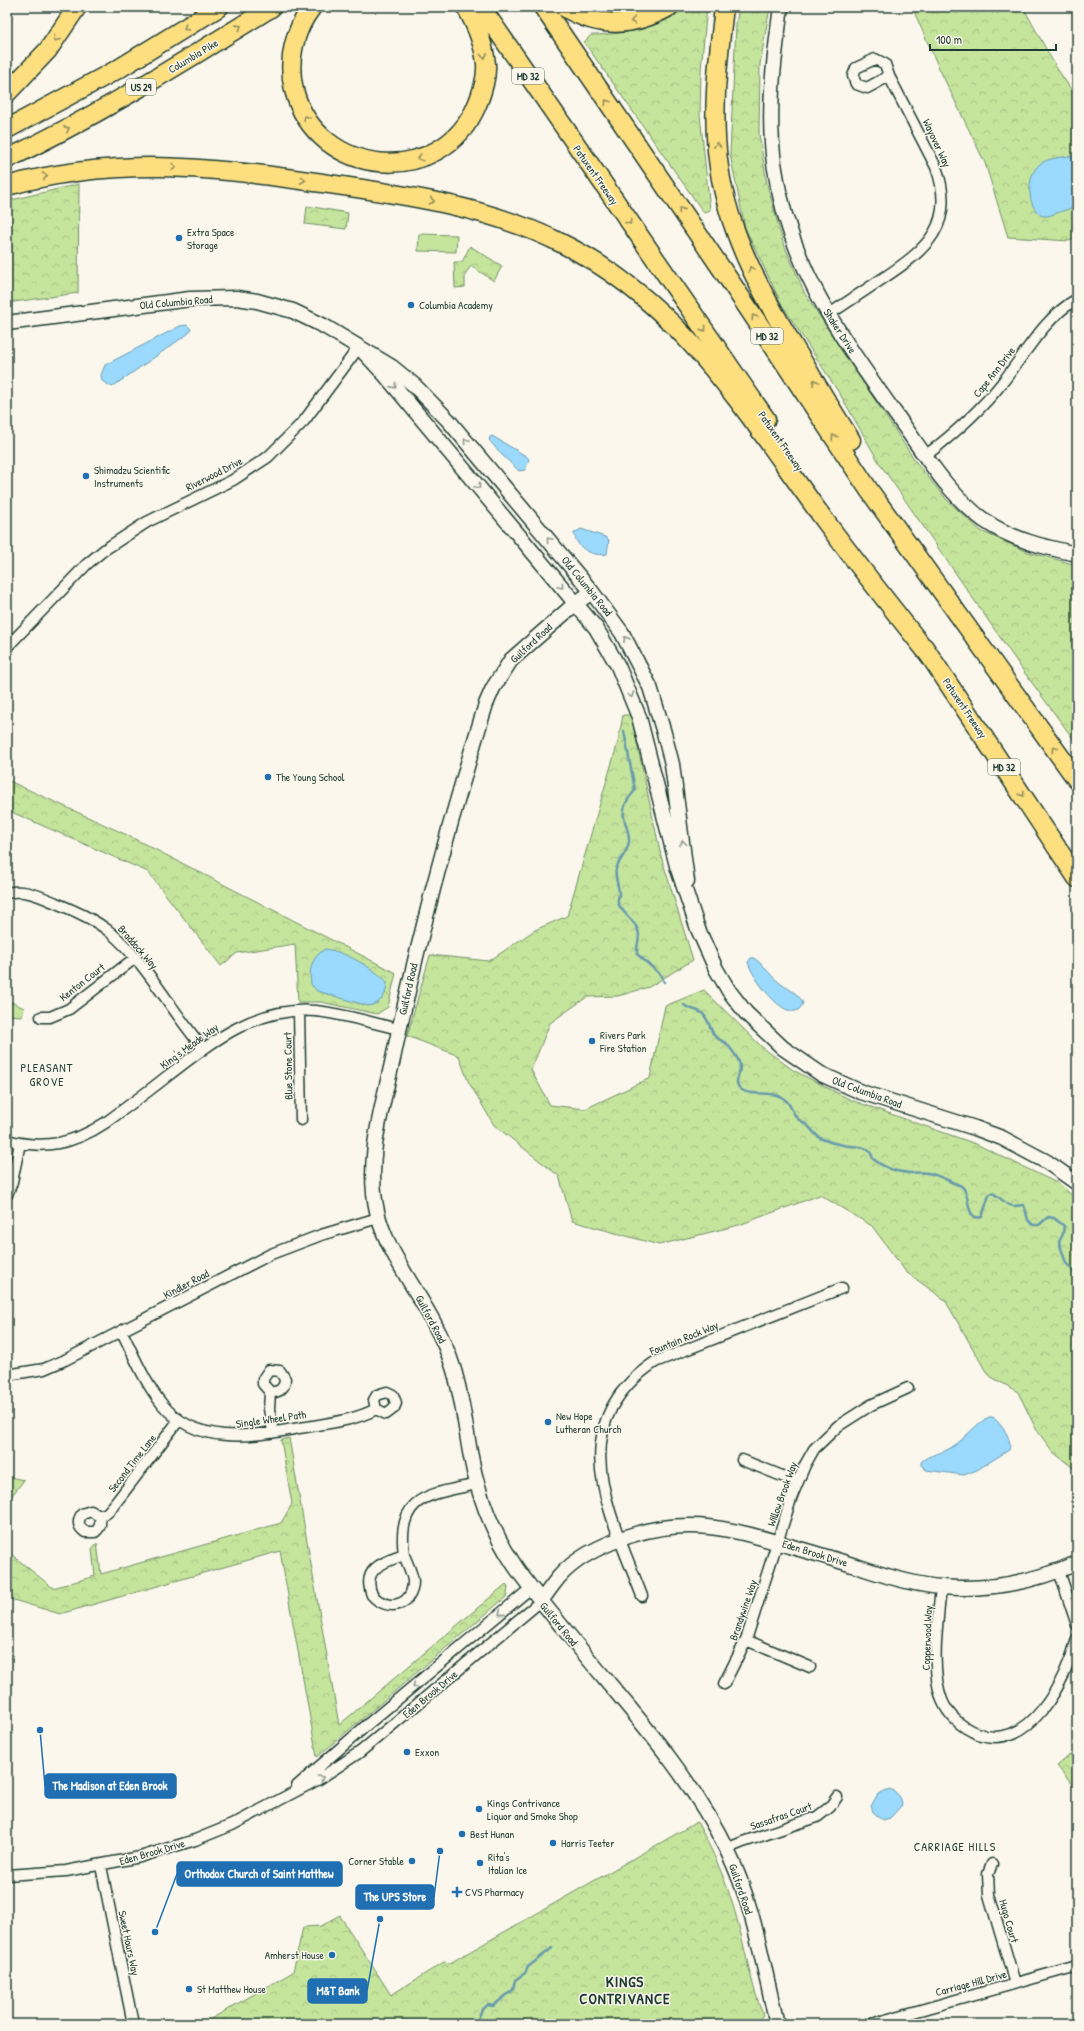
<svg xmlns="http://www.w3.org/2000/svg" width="1084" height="2031" font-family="'Patrick Hand',sans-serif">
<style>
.grass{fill:#c5e49c;stroke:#729068}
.forest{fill:url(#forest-crowns);stroke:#729068}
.water{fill:#9bdafd;stroke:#699bad}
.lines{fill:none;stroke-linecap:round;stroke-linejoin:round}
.stream{stroke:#699bad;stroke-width:2.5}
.street-casing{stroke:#1f3d34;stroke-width:13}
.secondary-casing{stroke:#1f3d34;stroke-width:17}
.highway-casing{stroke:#1f3d34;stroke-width:21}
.street{stroke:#fbf7ec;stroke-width:10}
.secondary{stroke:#fbf7ec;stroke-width:14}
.highway{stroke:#fedf80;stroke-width:18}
.oneway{stroke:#8e8e5a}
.oneway2{stroke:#8d9a90}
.poi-dot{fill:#1f6fb2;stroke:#fbf7ec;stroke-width:1.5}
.labels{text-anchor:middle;stroke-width:3;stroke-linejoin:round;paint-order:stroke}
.shield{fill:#fbf7ec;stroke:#61756b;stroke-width:1}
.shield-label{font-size:10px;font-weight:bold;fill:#1f3d34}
.street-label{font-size:11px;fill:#1f3d34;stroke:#fbf7ec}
.poi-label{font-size:11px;fill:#1f3d34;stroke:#fbf7ec;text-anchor:start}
.neighbourhood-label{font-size:12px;letter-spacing:1px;fill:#1f3d34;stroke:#fbf7ec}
.district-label{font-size:15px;font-weight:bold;letter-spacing:1px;fill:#1f3d34;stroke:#fbf7ec}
.leader{fill:none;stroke:#1f6fb2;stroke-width:1.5}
.callout-dot{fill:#1f6fb2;stroke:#fbf7ec;stroke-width:1.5}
.callout{fill:#1f6fb2;stroke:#1f6fb2;stroke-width:1.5}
.callout-label{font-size:12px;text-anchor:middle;font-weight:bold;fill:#fff}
</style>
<defs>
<pattern id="forest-crowns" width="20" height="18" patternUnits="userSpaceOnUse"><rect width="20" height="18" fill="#c5e49c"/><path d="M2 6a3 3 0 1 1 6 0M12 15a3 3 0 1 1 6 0" fill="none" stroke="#a9c487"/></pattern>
</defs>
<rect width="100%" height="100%" fill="#fbf7ec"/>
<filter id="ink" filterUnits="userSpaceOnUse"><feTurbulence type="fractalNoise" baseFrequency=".025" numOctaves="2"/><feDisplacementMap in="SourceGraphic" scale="8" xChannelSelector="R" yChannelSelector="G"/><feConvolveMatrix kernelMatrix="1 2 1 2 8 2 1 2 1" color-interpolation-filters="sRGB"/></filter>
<g filter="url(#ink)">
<path class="grass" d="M419,234L457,235L456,252L418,251Z"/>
<path class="forest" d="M685,7H707L701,69L700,115L710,210L704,213L584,42L591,35C625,35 656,27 685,7Z
M739,7H770L760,64L759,134L767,184L783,242L805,294L918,465L947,500L981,531L1028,552L1077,565V744L1024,672L880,464L841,396L782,305L745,228L730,154L736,24Z
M912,7H1023L1056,67L1077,98V238L1069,241L1008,237L985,163L938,66Z
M79,184L78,293L7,303V201Z
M307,206L348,213L346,229L305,224Z
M470,246L502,266L494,281L471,266L465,274V287L455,288L454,262H462Z
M623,715H631L661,856L693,960L649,987L618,996L587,997L550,1023L531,1070L550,1105L585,1109L650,1078L665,1006L704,990L762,1047L793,1070L851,1100L976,1144L1061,1185L1077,1200V1471L1053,1452L1036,1429L1018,1392L988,1375L945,1300L906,1272L872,1226L820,1195L739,1225L659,1245L572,1221L559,1176L494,1125L468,1081L459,1056L407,1036L430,955L489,961L535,930L567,916L618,742Z
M7,780L127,835L396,973L388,1007L377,1014L321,1002H298L295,944L237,953L221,966L148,872L7,810Z
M7,1000L24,1008L22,1016L7,1015Z
M289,1438L339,1725L506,1584L508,1586L507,1596L317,1757L280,1551L60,1614L7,1598V1551L53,1588L95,1576L92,1549L97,1543L101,1574L281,1523L292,1504L281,1440Z
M9,1477L24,1480L7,1502V1478Z
M1077,1749V1791L1057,1766Z
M697,1822C713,1851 726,1880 735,1912C745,1946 750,1982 763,2015L756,2024H202L293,1972L303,1927L321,1926L340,1916L391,1995L444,1962L450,1963Z"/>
<path class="water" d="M1071,156L1077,157V206L1048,216H1042C1026,207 1026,175 1040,164C1048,158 1062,157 1071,156Z
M187,325L191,329L189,333L112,387L102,381L101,375L105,365L180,326Z
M492,436L526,456L529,459L525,470L519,471L501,454L489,440L490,437Z
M581,529L605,537L609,540L607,554C592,557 576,548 574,533Z
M325,949C344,951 375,969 387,982C387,995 381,1004 368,1006L317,991L311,984C309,969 311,958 325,949Z
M751,958H754C764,965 771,977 781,984C790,990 798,993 803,1003C792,1032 751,977 748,962Z
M989,1417H993C1001,1425 1013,1438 1009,1450L977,1470L964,1475L926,1470L921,1465V1462C929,1454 942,1454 952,1447C965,1439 975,1424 989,1417Z
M889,1789C896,1791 902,1797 902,1805L890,1818L883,1820L873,1812L871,1806L878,1794Z"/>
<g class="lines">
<path class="stream" d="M624,731L635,790C632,795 628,798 626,803C619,817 630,828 629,842C627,854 619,859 616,869C614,878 619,885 619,894C619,897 617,900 618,903C622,913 634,920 638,930C641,938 636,945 637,954L661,975L664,982
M684,1005C690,1010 698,1009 703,1014C709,1020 710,1029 714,1035C717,1039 723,1041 727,1044C731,1049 737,1056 739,1062C744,1071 730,1082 742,1090C753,1097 769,1090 781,1097C791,1102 790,1110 797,1118C799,1121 804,1122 807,1125C813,1130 815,1136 822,1139C829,1142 837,1144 843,1145C856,1148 869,1143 873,1159C883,1167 896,1172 909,1173C915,1173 921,1172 928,1173C939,1175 948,1181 959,1185C973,1190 963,1222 982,1217L989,1195L992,1193C1000,1196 1006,1206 1014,1206C1017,1206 1021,1205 1024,1205L1028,1220L1033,1225H1039L1048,1217L1054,1218L1064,1226L1063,1234L1059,1242L1066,1263L1077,1275
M476,2024L482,2009L488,2005L493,2006L513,1990L515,1980L525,1973L528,1967L552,1948"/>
<g class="street-casing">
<path id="street" d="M828,315C846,303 864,291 882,279C926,250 957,225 936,167L889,76L885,64L875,59L856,68L853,76L856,84L867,88L889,76
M925,456C954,434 980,411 1002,383C1026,353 1044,318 1077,299
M7,647L87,564L104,550L147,522L233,480L268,457L304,421L359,347
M7,893C26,889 39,896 56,903C75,911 94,919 110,932C145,961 173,1013 203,1048
M299,1011L301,1120
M41,1017H50L69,1009L135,958
M7,1140C44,1150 73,1144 105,1123C127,1107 149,1091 170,1074C214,1040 257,1006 316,1011C344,1014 372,1023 399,1029
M7,1195L12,1182L20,1143
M122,1332C134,1356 145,1383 162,1404C195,1445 249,1437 294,1429C321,1424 352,1422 376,1409L386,1414L394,1408L396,1403L393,1395L387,1392L377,1395L374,1400L376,1409
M7,1375L44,1369L65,1360L271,1254L321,1235L378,1218
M270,1392C279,1393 285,1388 285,1379L280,1371L269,1370L263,1379V1384L270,1392L269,1409L273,1432
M742,1460L797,1482
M99,1516C101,1523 101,1527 95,1532H85C78,1527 77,1521 82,1514L91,1511L99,1516L107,1513L114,1505L179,1420
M404,1555C407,1563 412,1572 413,1581C413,1607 387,1612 372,1595C361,1568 384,1562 404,1555C396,1494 430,1495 477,1484
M1059,1571L1077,1625
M941,1587C938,1620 930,1669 942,1700C948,1715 961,1727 976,1733C1030,1755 1066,1679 1077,1639
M642,1596C611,1514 560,1426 655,1362L842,1288
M746,1640L810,1667
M724,1684L746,1640L792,1496L805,1465L814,1449L838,1426L871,1405L908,1388
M297,1786L368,1724L531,1588
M726,1849L743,1842L817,1817L830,1807L837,1797
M992,1864L988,1874L989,1895L1015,1983
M101,1866L133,2024
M7,1875L66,1871L140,1857L195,1840L232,1825L319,1779L360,1752L541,1601
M871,2024L1077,1966"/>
</g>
<g class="secondary-casing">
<path id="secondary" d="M781,7C774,59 767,111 774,163C788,267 843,340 902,423C927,458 949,495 985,521C1013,540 1044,547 1077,554
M7,323L190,299L237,298L257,301L293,311L324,326L392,367L414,385L449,421L592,592L622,633L650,687L664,733L672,764L687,881
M359,347L386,376L596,628L618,666L639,717L677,866L698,929L716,969L729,991L746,1013L783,1048L821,1074L861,1092L975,1128L1002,1138L1047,1162L1077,1183
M592,592L576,603L511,660L493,688L486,704C450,819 419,936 394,1054C383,1106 365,1159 377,1211C382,1235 395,1256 407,1277C424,1305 443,1335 453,1367C462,1395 465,1424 470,1452C477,1492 492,1532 515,1566C530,1588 547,1608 564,1629C621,1700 687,1768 727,1850C754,1904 763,1966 777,2024
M541,1601C547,1593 553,1584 559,1577C577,1556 607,1543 632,1535C689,1517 735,1529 789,1546C815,1553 840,1561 865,1569C889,1577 915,1585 941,1587C988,1591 1034,1582 1077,1563"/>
</g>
<g class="highway-casing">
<path id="highway" d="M312,7C294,30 287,61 294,90C317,178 441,190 477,105C482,93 487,78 486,64C484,43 476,25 466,7
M481,7L766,419
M543,7L734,287L869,490L1077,780
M564,7C600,29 633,27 669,7
M724,7C718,60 711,114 719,167C729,236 763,296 799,355C816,384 833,412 851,440
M7,93L48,50L77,7
M7,129L120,68L219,7
M7,159C99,115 185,61 272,7
M7,186C113,157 207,166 315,182C399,194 484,205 561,243C685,304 747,416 826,522C860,568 895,612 930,656
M924,647L1077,878"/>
</g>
<use href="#street" class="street"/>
<use href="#secondary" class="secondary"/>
<use href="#highway" class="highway"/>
</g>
<defs><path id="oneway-chevron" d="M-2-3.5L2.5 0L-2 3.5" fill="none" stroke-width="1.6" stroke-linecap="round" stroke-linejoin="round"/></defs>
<g class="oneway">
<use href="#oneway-chevron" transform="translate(633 21) rotate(170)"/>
<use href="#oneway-chevron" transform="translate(239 27) rotate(-32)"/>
<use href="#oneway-chevron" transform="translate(186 28) rotate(147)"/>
<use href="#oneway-chevron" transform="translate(56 39) rotate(126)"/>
<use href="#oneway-chevron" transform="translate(484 56) rotate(83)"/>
<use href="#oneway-chevron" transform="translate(607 102) rotate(-124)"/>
<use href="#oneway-chevron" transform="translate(306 118) rotate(-120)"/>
<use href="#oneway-chevron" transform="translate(67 129) rotate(-27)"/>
<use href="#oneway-chevron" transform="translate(717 145) rotate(-96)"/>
<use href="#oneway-chevron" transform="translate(420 158) rotate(161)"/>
<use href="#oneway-chevron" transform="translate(174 167) rotate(2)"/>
<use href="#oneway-chevron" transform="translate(45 176) rotate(-11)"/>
<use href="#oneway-chevron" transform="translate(303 180) rotate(8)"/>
<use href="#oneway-chevron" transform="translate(432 201) rotate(11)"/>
<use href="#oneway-chevron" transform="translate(681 210) rotate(-125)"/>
<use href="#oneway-chevron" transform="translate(629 222) rotate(55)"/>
<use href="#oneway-chevron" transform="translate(751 269) rotate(-116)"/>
<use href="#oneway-chevron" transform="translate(754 317) rotate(-124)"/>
<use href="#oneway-chevron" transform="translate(704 329) rotate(55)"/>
<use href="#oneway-chevron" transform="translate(815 382) rotate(-121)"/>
<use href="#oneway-chevron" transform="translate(834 437) rotate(-124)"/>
<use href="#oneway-chevron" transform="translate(1054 749) rotate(-126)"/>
<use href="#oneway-chevron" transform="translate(1022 794) rotate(57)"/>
</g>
<g class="oneway2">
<use href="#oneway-chevron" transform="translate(394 386) rotate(51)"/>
<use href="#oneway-chevron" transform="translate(466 441) rotate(-130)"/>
<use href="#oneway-chevron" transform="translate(478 486) rotate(50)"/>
<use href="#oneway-chevron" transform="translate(549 540) rotate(-130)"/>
<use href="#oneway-chevron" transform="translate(561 586) rotate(50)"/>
<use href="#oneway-chevron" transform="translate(626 639) rotate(-119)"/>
<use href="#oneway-chevron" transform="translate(631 695) rotate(69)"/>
<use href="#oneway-chevron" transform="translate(683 843) rotate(-98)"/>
<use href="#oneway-chevron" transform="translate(501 1613) rotate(139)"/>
<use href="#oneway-chevron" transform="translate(415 1686) rotate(141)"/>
<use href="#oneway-chevron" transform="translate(321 1778) rotate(-31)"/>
</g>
</g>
<g class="poi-dot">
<circle cx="179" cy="238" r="4"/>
<circle cx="411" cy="305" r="4"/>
<circle cx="86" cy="476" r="4"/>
<circle cx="268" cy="777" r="4"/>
<circle cx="592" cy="1041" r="4"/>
<circle cx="548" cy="1422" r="4"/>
<circle cx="407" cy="1752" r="4"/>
<circle cx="479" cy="1809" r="4"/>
<circle cx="462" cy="1834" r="4"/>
<circle cx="553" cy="1843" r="4"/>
<circle cx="412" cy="1861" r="4"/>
<circle cx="480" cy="1863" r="4"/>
<path d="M455 1886h4v4h4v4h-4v4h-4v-4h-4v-4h4z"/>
<circle cx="332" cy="1955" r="4"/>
<circle cx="189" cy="1989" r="4"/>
</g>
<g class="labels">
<g class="shield">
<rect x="512" y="68" width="32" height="16" rx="3"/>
<rect x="126" y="79" width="30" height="16" rx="3"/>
<rect x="751" y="328" width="32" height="16" rx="3"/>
<rect x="988" y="759" width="32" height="16" rx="3"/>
</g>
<g class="shield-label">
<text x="528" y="80">MD 32</text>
<text x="141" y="91">US 29</text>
<text x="767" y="340">MD 32</text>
<text x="1004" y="771">MD 32</text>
</g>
<g class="street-label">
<text transform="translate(193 56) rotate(-31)" y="4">Columbia Pike</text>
<text transform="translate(937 143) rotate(65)" y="4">Wayover Way</text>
<text transform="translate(596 175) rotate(55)" y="4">Patuxent Freeway</text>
<text transform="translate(176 302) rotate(-5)" y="4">Old Columbia Road</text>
<text transform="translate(840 331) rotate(57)" y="4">Shaker Drive</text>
<text transform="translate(994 372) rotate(-52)" y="4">Cape Ann Drive</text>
<text transform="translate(781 441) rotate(55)" y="4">Patuxent Freeway</text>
<text transform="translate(214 474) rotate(-27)" y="4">Riverwood Drive</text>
<text transform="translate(587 586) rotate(51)" y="4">Old Columbia Road</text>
<text transform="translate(531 643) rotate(-43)" y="4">Guilford Road</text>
<text transform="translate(965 708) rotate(56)" y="4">Patuxent Freeway</text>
<text transform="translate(138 947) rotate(49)" y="4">Braddock Way</text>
<text transform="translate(82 982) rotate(-38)" y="4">Kenton Court</text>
<text transform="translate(408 989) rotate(-77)" y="4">Guilford Road</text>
<text transform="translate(189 1046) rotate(-36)" y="4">King's Meade Way</text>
<text transform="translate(288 1066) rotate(-91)" y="4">Blue Stone Court</text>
<text transform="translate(867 1092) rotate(20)" y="4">Old Columbia Road</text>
<text transform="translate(186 1284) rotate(-28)" y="4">Kindler Road</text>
<text transform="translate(431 1319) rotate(62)" y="4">Guilford Road</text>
<text transform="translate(684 1338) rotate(-22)" y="4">Fountain Rock Way</text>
<text transform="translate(271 1419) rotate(-8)" y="4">Single Wheel Path</text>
<text transform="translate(132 1463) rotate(-52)" y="4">Second Time Lane</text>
<text transform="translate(782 1494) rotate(-70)" y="4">Willow Brook Way</text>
<text transform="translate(815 1553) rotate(17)" y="4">Eden Brook Drive</text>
<text transform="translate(743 1610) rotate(-71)" y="4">Brandywine Way</text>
<text transform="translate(559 1624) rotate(51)" y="4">Guilford Road</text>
<text transform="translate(927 1638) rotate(-88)" y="4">Copperwood Way</text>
<text transform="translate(430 1694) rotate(-40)" y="4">Eden Brook Drive</text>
<text transform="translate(781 1816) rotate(-19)" y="4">Sassafras Court</text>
<text transform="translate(152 1852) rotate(-16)" y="4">Eden Brook Drive</text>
<text transform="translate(741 1889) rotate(71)" y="4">Guilford Road</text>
<text transform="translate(1009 1921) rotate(74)" y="4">Hugo Court</text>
<text transform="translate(129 1943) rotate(78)" y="4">Sweet Hours Way</text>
<text transform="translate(971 1983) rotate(-15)" y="4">Carriage Hill Drive</text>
</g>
<g class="poi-label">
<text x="187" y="236">Extra Space<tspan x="187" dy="13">Storage</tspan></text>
<text x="419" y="309">Columbia Academy</text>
<text x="94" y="474">Shimadzu Scientific<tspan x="94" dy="13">Instruments</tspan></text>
<text x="276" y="781">The Young School</text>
<text x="600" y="1039">Rivers Park<tspan x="600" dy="13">Fire Station</tspan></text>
<text x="556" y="1420">New Hope<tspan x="556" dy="13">Lutheran Church</tspan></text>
<text x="415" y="1756">Exxon</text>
<text x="487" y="1807">Kings Contrivance<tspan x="487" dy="13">Liquor and Smoke Shop</tspan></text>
<text x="470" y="1838">Best Hunan</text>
<text x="561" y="1847">Harris Teeter</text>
<text x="488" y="1861">Rita's<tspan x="488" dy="13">Italian Ice</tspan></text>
<text x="404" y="1865" text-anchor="end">Corner Stable</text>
<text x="465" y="1896">CVS Pharmacy</text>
<text x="324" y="1959" text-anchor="end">Amherst House</text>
<text x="197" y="1993">St Matthew House</text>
</g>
<g class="neighbourhood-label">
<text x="47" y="1072">PLEASANT<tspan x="47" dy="14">GROVE</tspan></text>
<text x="955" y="1851">CARRIAGE HILLS</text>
</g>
<g class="district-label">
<text x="625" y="1987">KINGS<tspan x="625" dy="17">CONTRIVANCE</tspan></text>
</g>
</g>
<path class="leader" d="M40 1730L45 1786M155 1932L177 1874M440 1851L434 1897M380 1919L367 1991"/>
<g class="callout-dot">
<circle cx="40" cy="1730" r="4"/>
<circle cx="155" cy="1932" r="4"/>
<circle cx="440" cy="1851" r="4"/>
<circle cx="380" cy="1919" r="4"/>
</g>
<g class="callout">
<rect x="45" y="1774" width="131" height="24" rx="4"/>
<rect x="177" y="1862" width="165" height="24" rx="4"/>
<rect x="356" y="1885" width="78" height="24" rx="4"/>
<rect x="308" y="1979" width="59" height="24" rx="4"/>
</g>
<g class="callout-label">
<text x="110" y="1790">The Madison at Eden Brook</text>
<text x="259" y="1878">Orthodox Church of Saint Matthew</text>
<text x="395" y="1901">The UPS Store</text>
<text x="338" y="1995">M&amp;T Bank</text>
</g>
<rect width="1084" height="2031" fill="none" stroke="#fbf7ec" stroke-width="24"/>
<rect x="12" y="12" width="1060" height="2007" fill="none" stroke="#1f3d34" stroke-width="1.5" filter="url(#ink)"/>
<path d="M930 44v6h126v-6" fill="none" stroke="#1f3d34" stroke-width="2"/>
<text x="936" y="44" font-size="12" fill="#1f3d34" stroke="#fbf7ec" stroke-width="3" paint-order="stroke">100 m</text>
</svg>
